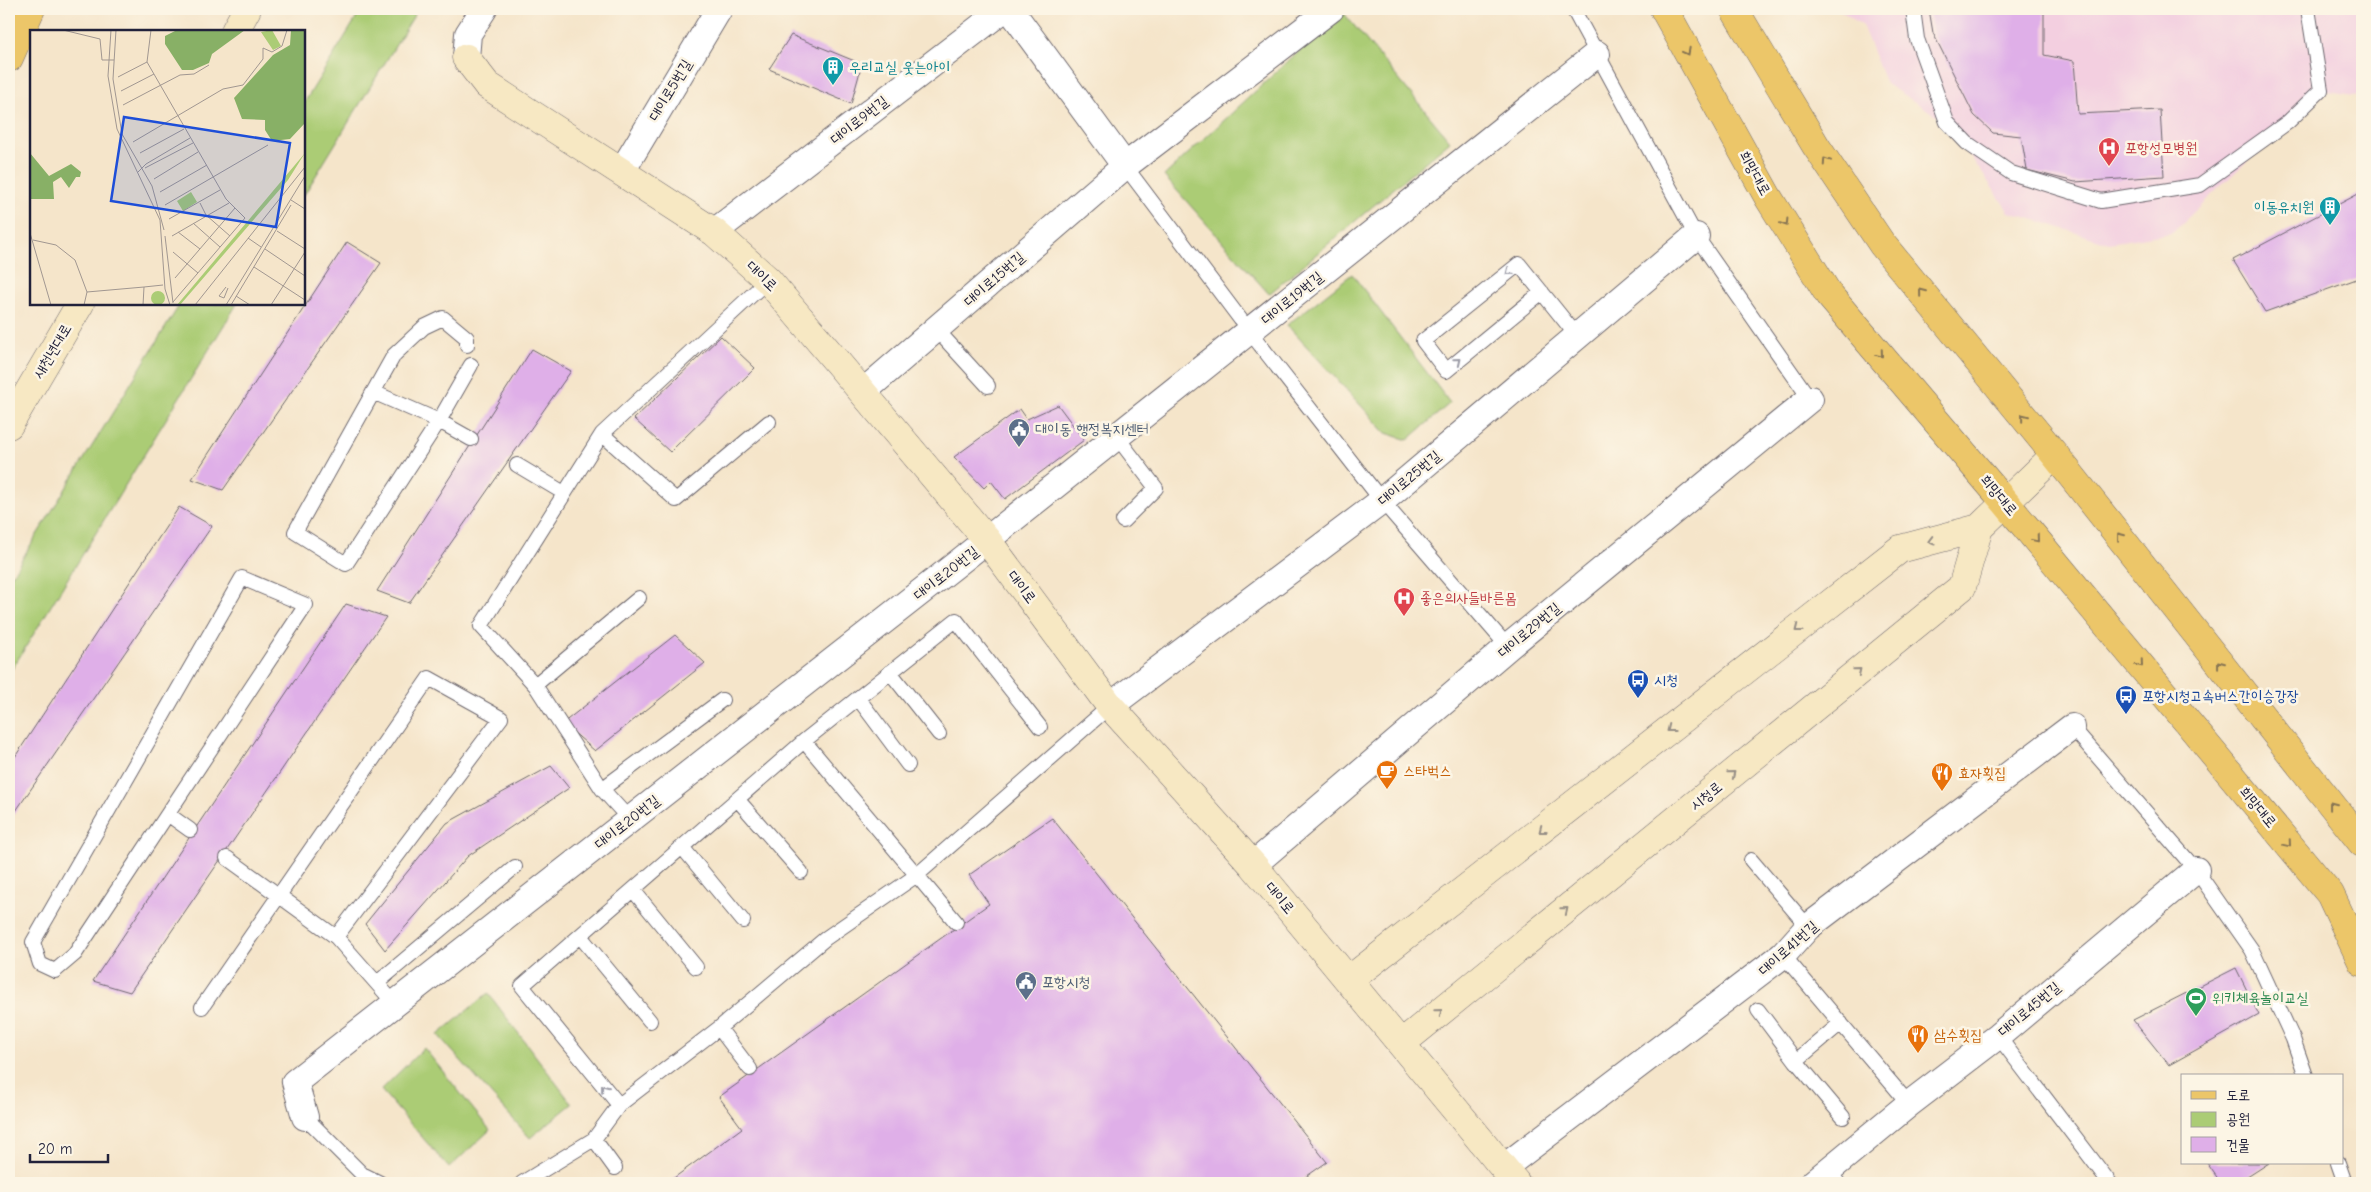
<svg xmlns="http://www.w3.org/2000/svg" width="2371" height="1192" font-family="'Comic Neue','Poor Story',sans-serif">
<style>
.built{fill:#f3cfe0}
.green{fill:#abcc75;stroke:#667758}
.building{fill:#dfafe8}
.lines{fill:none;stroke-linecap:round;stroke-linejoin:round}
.lane-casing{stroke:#6c666d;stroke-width:16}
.street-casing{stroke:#6c666d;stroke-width:28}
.secondary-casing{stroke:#6c666d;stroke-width:29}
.primary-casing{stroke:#6c666d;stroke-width:29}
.lane{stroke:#fff;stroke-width:14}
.street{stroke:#fff;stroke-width:26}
.secondary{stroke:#f7e8c3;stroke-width:28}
.primary{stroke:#ecc669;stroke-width:28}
.oneway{stroke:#877452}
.oneway2{stroke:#9c9ca7}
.oneway3{stroke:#978f86}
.labels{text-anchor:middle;stroke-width:5;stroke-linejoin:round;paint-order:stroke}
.culture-label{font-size:15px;fill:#0d838f;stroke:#fcf5e5;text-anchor:start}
.street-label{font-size:15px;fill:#22223b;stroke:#fcf5e5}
.health-label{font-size:15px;fill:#be3a42;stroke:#fcf5e5;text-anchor:start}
.service-label{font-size:15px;fill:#4e5e75;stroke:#fcf5e5;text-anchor:start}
.transit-label{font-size:15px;fill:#164399;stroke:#fcf5e5;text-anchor:start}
.food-label{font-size:15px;fill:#c56008;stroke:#fcf5e5;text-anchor:start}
.leisure-label{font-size:15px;fill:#27864d;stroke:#fcf5e5;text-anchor:start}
.inset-road{fill:none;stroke:#a19791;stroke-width:1}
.view{fill:#1d4ed8;fill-opacity:0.15;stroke:#1d4ed8;stroke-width:2.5}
.inset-edge{fill:none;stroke:#22223b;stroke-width:2.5}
</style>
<rect width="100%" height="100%" fill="#fcf5e5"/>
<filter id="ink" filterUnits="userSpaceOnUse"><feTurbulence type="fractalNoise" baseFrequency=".02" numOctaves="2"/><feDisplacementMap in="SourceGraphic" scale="10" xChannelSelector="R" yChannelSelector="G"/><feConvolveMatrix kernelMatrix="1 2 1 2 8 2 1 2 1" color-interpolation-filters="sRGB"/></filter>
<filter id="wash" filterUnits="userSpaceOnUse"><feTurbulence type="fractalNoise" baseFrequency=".0096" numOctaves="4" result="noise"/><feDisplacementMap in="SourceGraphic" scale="20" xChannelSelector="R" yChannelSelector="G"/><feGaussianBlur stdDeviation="1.12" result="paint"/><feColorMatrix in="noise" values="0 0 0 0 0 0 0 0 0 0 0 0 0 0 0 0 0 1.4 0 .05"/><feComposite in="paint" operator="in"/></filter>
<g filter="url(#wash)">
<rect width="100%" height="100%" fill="#f5e5ca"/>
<path class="built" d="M1838,9H2362V96L2321,90L2172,233L2109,243L2009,212L1947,122L1886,84L1862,25Z"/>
<path class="green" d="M362,9H418L304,195V103Z
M1342,11L1450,141L1269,294L1164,176Z
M1352,274L1450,403L1408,440L1386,433L1287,325Z
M180,304H237L9,674V580Z
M488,993L572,1104L530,1138L438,1035Z
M424,1048L490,1130L449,1168L381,1090Z"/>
<g id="blocks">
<path class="building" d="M1929,9H2044V55L2074,61L2078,114L2160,110L2164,176L2075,182L2027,170L2021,136L1993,133L1974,115L1933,33Z
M791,35L862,64L851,104L769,69Z
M2362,192V277L2265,312L2233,260Z
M347,242L381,263L223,490L192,479Z
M721,336L755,368L670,452L634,419Z
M532,349L571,371L409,603L377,591Z
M1058,405L1084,440L1005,499L991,481L984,488L954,457L1020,409L1027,419Z
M179,507L212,526L9,821V766Z
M346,604L386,617L130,992L93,981Z
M675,635L705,663L595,751L563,723Z
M551,766L569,788L468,856L385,950L365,924L447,823Z
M1052,818L1327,1162L1297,1183H667L742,1128L719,1097L989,904L969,875Z
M2236,968L2259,1015L2169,1065L2133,1020Z
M2207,1163H2269L2238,1183H2221Z"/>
</g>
</g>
<g filter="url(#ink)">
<use href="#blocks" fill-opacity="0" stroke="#6c666d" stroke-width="1"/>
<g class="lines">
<g class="lane-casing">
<path id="lane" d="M1573,9L1696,236L1810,399
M1913,9L1917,39L1947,122L1967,143L2011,173L2101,201L2200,185L2288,122L2321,90L2308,9
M1125,166L1250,332L1382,501L1508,647
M1542,292L1446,371L1423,341L1519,264L1577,336
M936,329L988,386
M467,345V338L443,318L424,327L394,355L295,532L346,564L439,421L471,439
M373,392L439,421L471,365
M602,434L676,500L769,422
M1117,437L1156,488L1123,521
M517,465L564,493
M242,578L306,605L75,954L55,971L40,964L33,942Z
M639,598L535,685L481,626L602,434L768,280
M890,672L939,734
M535,685L602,789
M858,698L908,765
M2072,727L2196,870L2252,950L2293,1039L2306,1076
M804,741L956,922
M737,799L801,872
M169,815L190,830
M630,820L602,789L722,700
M682,847L743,921
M227,858L336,937L395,1004
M1751,860L1808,927
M633,890L696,967
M580,936L650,1021
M1783,955L1909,1104
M377,983L515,867
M202,1007L429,678L501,718L336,937
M1758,1010L1796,1061
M1841,1023L1796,1061L1843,1117
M719,1028L750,1069
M1998,1036L2110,1183
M619,1105L522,986L804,741L956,620L1040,727
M305,1117L362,1174L380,1183
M594,1139L615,1168
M2338,1163L2345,1183
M1829,1171L1838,1183
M522,1183L594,1139L619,1105L719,1028L826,938L917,875L1110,706"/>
</g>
<g class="street-casing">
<path id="street" d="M1010,9L1125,166
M466,58L468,34L484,9
M622,171L719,9
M714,232L1004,9
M863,392L1125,166L1331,9
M1110,706L1382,501L1696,236
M1253,865L1508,647L1810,399
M305,1117L295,1082L954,566L1597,54
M1503,1168L1783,955L1808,927L2072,727
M1813,1183L1909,1104L1998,1036L2196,870"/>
</g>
<g class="secondary-casing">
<path id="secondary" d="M235,31L247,9
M466,58L487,85L714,232L768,280L987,540L1110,706L1253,865L1516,1183
M9,425L80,304
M1349,980L1900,549L1979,528
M1402,1043L1962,587L1979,528L2055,455"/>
</g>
<g class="primary-casing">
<path id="primary" d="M1664,9L1768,197L1829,295L2005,502L2330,894L2362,962
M1734,9L1816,146L1882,244L2055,455L2362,843
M9,58L31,9"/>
</g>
<use href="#lane" class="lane"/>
<use href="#street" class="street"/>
<use href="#secondary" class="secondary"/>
<use href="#primary" class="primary"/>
</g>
<defs><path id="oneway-chevron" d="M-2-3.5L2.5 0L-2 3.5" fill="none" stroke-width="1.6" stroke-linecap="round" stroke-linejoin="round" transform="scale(1.25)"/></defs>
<g class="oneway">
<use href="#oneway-chevron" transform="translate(1687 52) rotate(62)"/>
<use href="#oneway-chevron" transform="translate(1826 161) rotate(-124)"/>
<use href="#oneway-chevron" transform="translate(1785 223) rotate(58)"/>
<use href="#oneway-chevron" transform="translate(1922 292) rotate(-129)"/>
<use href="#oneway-chevron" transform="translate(1880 354) rotate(50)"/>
<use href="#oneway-chevron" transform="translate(2024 417) rotate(-129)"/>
<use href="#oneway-chevron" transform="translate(2120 536) rotate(-128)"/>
<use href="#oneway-chevron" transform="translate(2036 539) rotate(50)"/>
<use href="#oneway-chevron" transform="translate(2140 664) rotate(50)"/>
<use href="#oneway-chevron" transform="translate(2220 664) rotate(-128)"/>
<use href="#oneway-chevron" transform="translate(2332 805) rotate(-128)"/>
<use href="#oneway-chevron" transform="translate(2288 844) rotate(50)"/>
</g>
<g class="oneway2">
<use href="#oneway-chevron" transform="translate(1509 272) rotate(141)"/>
<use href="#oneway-chevron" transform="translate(1458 361) rotate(-39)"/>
<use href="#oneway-chevron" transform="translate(604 1088) rotate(-129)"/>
</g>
<g class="oneway3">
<use href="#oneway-chevron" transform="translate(1931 541) rotate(165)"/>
<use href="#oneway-chevron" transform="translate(1798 629) rotate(142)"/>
<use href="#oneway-chevron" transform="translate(1858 671) rotate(-39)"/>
<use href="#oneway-chevron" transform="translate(1670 729) rotate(142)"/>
<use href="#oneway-chevron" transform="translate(1732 774) rotate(-39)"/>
<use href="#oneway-chevron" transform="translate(1542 830) rotate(142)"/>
<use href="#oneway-chevron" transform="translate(1565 910) rotate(-39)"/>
<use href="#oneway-chevron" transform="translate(1439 1012) rotate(-39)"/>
</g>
</g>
<defs>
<g id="building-pin" transform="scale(1.125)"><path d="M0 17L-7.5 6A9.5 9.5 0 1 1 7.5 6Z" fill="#0f9aa8" stroke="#fcf5e5"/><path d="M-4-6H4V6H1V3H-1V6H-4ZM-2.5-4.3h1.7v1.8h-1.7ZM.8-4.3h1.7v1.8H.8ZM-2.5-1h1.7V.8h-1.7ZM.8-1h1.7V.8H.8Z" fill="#fff"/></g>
<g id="hospital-pin" transform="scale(1.125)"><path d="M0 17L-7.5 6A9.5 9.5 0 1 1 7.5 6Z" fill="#e0444e" stroke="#fcf5e5"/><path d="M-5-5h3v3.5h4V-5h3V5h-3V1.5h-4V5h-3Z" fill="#fff"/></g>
<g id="civic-pin" transform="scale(1.125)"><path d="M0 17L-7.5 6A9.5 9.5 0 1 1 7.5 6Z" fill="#5c6f8a" stroke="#fcf5e5"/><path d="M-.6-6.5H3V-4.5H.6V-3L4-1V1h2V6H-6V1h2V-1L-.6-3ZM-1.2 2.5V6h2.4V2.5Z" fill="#fff"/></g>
<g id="bus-pin" transform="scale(1.125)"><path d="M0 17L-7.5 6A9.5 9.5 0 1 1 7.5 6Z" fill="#1a4fb4" stroke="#fcf5e5"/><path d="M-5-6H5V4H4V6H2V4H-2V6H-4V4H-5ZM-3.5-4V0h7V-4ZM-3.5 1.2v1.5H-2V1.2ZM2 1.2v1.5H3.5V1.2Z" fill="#fff"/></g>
<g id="cafe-pin" transform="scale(1.125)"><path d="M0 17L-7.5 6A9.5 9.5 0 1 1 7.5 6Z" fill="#e8710a" stroke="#fcf5e5"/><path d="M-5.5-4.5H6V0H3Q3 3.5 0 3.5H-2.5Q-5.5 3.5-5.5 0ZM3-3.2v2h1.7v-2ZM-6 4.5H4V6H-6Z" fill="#fff"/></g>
<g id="restaurant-pin" transform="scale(1.125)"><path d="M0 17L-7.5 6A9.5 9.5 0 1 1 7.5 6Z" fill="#e8710a" stroke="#fcf5e5"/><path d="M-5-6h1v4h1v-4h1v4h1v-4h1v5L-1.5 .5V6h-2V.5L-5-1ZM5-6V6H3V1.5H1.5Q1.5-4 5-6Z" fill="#fff"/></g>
<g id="stadium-pin" transform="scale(1.125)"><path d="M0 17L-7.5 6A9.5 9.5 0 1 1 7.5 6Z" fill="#2e9e5b" stroke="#fcf5e5"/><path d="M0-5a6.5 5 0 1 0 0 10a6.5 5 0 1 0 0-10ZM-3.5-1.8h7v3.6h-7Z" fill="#fff"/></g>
</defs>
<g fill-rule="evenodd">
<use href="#building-pin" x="833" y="67"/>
<use href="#hospital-pin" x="2109" y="148"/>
<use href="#building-pin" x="2330" y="207"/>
<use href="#civic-pin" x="1019" y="429"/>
<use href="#hospital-pin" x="1404" y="598"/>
<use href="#bus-pin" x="1638" y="680"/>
<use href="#bus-pin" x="2126" y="696"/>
<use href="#cafe-pin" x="1387" y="771"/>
<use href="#restaurant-pin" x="1942" y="773"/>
<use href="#civic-pin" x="1026" y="982"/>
<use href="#stadium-pin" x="2196" y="998"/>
<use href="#restaurant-pin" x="1918" y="1035"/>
</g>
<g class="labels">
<g class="culture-label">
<text x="849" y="72">우리교실 웃는아이</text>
<text x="2314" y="212" text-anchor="end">이동유치원</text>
</g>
<g class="street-label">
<text transform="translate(670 90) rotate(-59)" y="5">대이로5번길</text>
<text transform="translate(859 120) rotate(-38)" y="5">대이로9번길</text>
<text transform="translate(1755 173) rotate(61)" y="5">희망대로</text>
<text transform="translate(762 276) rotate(44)" y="5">대이로</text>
<text transform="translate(994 279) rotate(-41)" y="5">대이로15번길</text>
<text transform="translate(1292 298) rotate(-39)" y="5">대이로19번길</text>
<text transform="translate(52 351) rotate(-59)" y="5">새천년대로</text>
<text transform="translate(1409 478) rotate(-40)" y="5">대이로25번길</text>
<text transform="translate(1999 495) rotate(50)" y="5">희망대로</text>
<text transform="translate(946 573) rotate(-38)" y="5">대이로20번길</text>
<text transform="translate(1022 587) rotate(53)" y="5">대이로</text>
<text transform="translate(1529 630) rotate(-40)" y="5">대이로29번길</text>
<text transform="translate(1706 796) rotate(-39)" y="5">시청로</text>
<text transform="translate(2258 807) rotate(50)" y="5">희망대로</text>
<text transform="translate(627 822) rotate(-38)" y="5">대이로20번길</text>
<text transform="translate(1280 898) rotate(50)" y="5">대이로</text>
<text transform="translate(1788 948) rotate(-42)" y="5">대이로41번길</text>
<text transform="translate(2029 1009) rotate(-40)" y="5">대이로45번길</text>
</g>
<g class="health-label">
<text x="2125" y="153">포항성모병원</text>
<text x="1420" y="603">좋은의사들바른몸</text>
</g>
<g class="service-label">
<text x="1035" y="434">대이동 행정복지센터</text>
<text x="1042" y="987">포항시청</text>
</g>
<g class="transit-label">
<text x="1654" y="685">시청</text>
<text x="2142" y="701">포항시청고속버스간이승강장</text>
</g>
<g class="food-label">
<text x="1403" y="776">스타벅스</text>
<text x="1958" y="778">효자횟집</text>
<text x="1934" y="1040">삼수횟집</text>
</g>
<g class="leisure-label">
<text x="2212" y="1003">위키체육놀이교실</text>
</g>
</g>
<g transform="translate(30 30)">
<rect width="275" height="275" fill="#f5e5ca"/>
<path d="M242,0L251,16L243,20L231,2ZM275,123L258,150L150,275H147ZM161,162L167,172L153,181L147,171ZM121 268a7 7 0 1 1 14 0a7 7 0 1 1-14 0Z" fill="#abcc75"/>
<path d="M147,0H215L182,24L179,33L163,40H152L135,14V6ZM261,0H275V93L260,109L242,111L235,100V90L212,89L204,68L243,25L260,15ZM0,123L19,146L41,134L51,142L50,147H46L39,158L31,147L23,152L24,169H0Z" fill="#88b066"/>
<path class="inset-road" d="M33,0L70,9L72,30H84M81,0L78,46L87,99L130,190L135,259L140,275M86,0L83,49L92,104L122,156L134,200M121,0L117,32L196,169L215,188L143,272M88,47L117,32M91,61L124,44M93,75L150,45L164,44L179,35M103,112L193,59L213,55L233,29V18L242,22L252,16L257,0M110,123L154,99M115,138L163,113M108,142L116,134L160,108M124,149L168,122M130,162L177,135M261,170L275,179M170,173L176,185L200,206M135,175L238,115M139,189L190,160M163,193L190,217M247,201L275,219M148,202L170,219M0,203L21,275M135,206L143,273M142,206L199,173M218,208L231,217M3,210L26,215L45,230L57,262L54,275M235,219L275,246M143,222L168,243M224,237L275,270M145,248L205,178M114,257L133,255M196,257L189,266L194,268L198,258M57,262L114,257L113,275M206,266L220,275M165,275L275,137M196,275L275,146M201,275L261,175M241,275L275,222"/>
<path class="view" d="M94,87L260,113L246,197L81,171Z"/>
<rect width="275" height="275" class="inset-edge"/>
</g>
<rect width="2371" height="1192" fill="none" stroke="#fcf5e5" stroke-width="30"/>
<rect x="2181" y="1074" width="162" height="90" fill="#fcf5e5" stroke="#a5a1a1"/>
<rect x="2191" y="1091" width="25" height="8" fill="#ecc669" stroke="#a5a1a1"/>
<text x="2226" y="1100" font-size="15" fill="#22223b">도로</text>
<rect x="2191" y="1112" width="25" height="15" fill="#abcc75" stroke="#a5a1a1"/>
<text x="2226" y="1124" font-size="15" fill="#22223b">공원</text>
<rect x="2191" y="1137" width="25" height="15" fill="#dfafe8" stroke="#a5a1a1"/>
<text x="2226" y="1150" font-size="15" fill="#22223b">건물</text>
<path d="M30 1154v8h78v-8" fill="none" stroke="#22223b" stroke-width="2.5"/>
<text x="38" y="1154" font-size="15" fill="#22223b" stroke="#fcf5e5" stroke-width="4" paint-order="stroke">20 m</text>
</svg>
